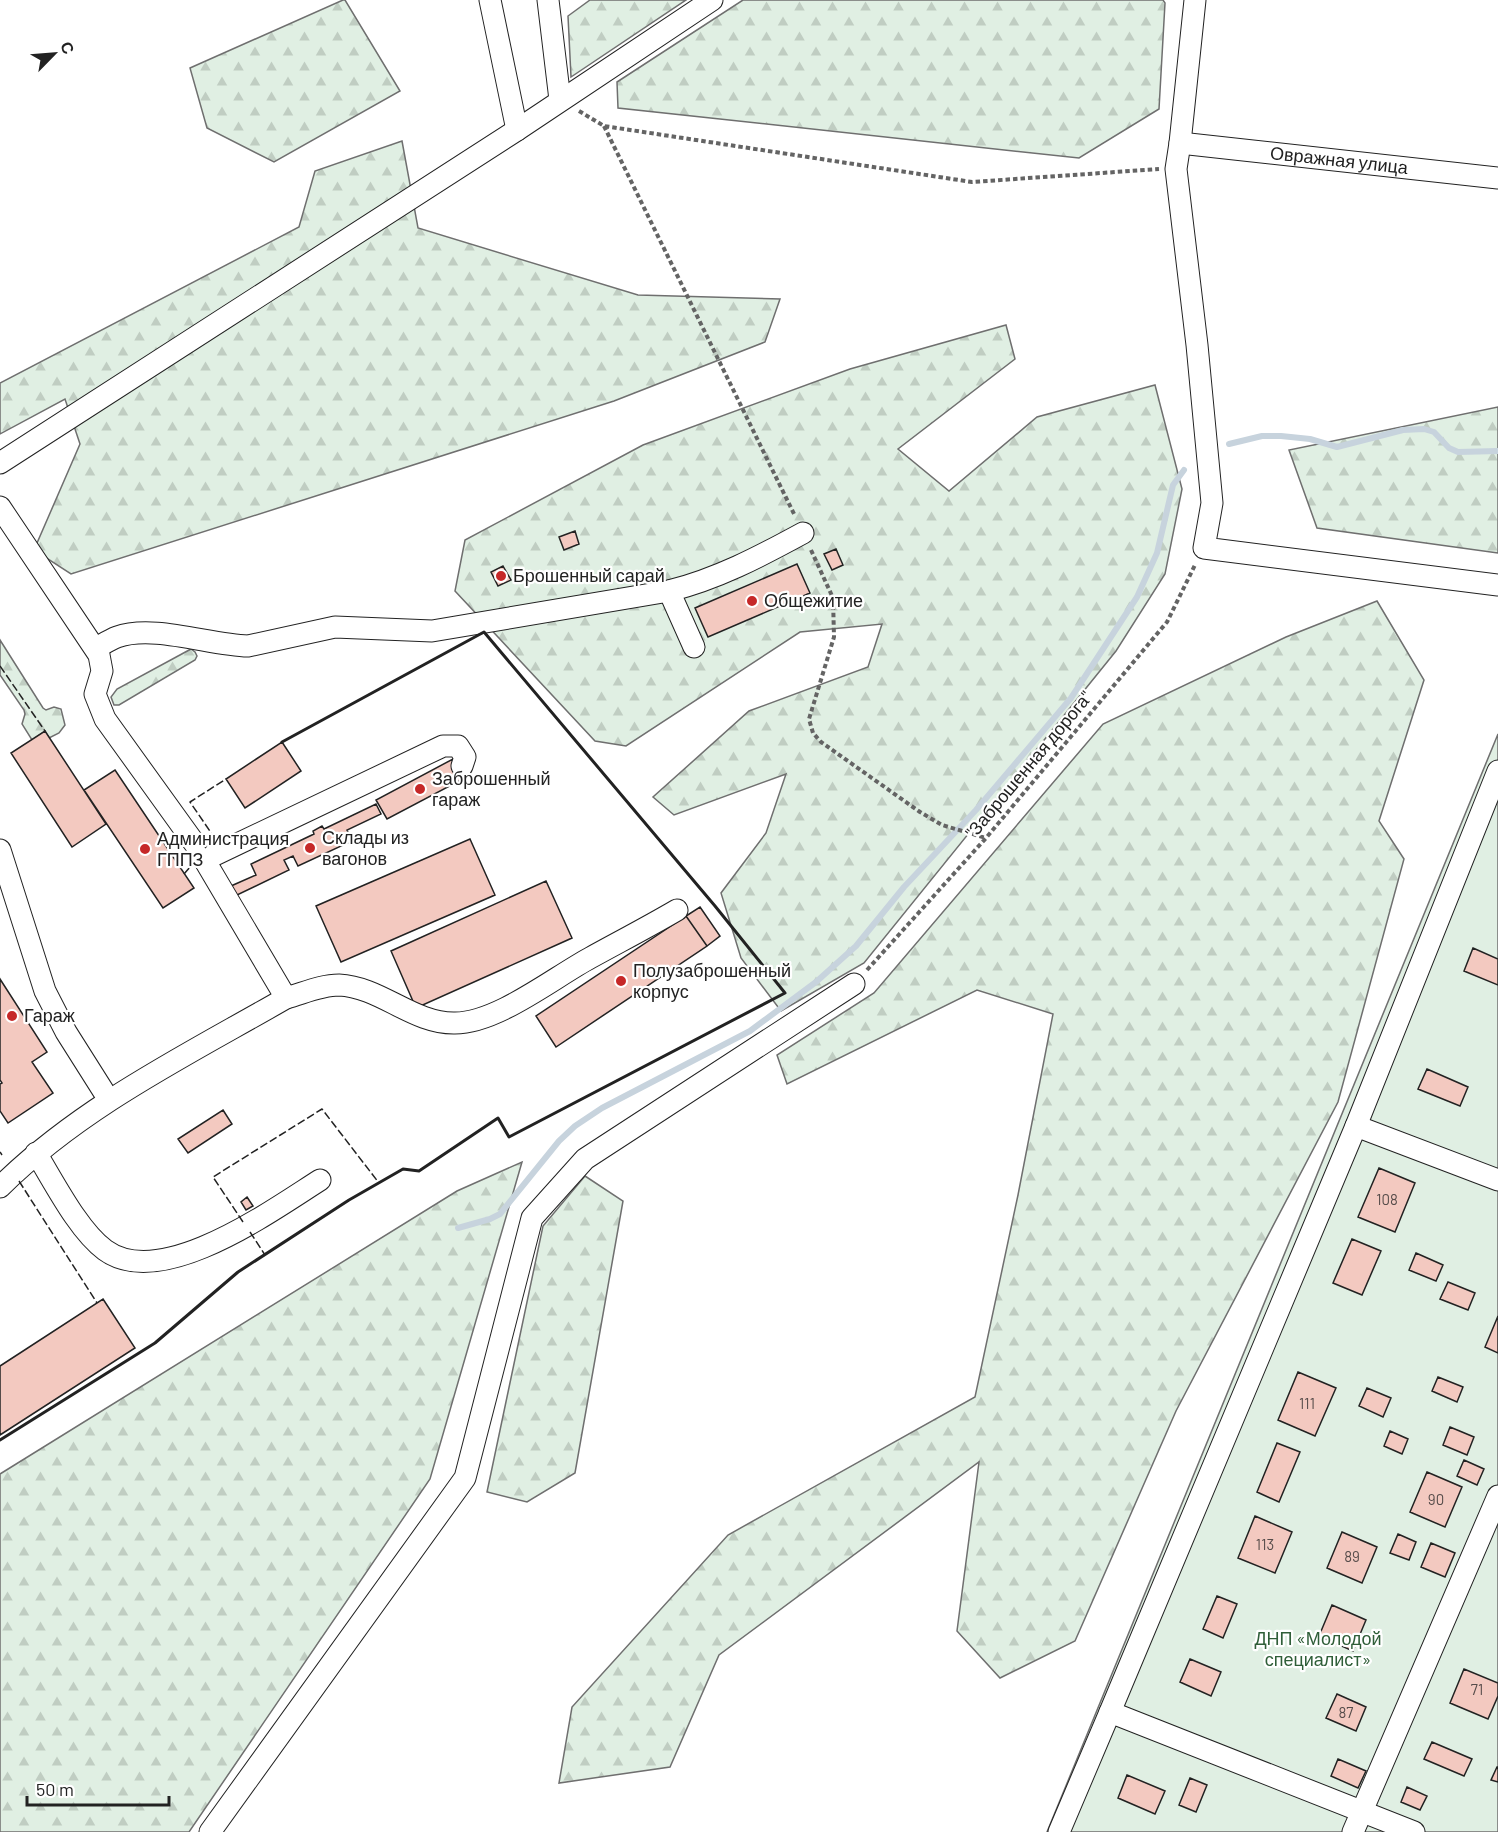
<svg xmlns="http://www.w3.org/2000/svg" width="1498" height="1832" font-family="Barlow,sans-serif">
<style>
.forest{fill:url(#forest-firs);stroke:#6f6f6f;stroke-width:1.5}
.garden{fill:#e0efe3;stroke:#6f6f6f;stroke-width:1.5}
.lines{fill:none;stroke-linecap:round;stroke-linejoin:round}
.stream{stroke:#c7d3dd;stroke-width:6}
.building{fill:#f3c9c0;stroke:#222;stroke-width:1.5}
.minor-casing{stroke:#222;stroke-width:23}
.path{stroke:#646464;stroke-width:4;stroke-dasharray:4.5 3;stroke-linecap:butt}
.minor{stroke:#fff;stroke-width:21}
.fence{stroke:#222;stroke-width:1.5;stroke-dasharray:8 3;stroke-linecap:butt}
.wall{stroke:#222;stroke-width:3}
.poi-dot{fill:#c62828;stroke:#fff;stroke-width:2}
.labels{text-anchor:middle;stroke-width:4.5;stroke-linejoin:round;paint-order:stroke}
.number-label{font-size:15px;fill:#564c4a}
.street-label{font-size:18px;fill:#222;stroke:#fff}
.poi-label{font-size:18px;fill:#222;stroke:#fff;text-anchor:start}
.park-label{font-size:18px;fill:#2f5e38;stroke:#fff}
</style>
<defs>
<pattern id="forest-firs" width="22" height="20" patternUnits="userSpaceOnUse" patternTransform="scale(1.5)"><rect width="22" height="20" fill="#e0efe3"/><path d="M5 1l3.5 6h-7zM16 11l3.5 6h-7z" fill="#c0cdc2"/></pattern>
</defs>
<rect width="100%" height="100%" fill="#fff"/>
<path class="forest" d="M343,0H345L400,91L274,162L207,128L190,68Z
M590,0H686L571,77L568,16Z
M743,0H1163L1165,3L1159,109L1079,158L618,108L617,82Z
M402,141L418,228L638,295L780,299L765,342L614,401L71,574L34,550L80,444L65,399L0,434V383L299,227L315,171Z
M1006,325L1015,359L898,449L949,491L1037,417L1155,385L1182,489L1165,574L1116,651L864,963L781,1011L741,958L721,893L766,833L786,774L674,815L653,797L749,711L868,667L882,624L800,632L626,746L595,741L455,591L465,540L643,445L850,369Z
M1498,407V553L1317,528L1289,450Z
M1377,601L1424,680L1379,821L1404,859L1338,1102L1176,1411L1075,1641L1000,1678L957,1631L979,1462L719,1655L670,1767L559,1783L572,1707L728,1535L975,1397L1018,1195L1053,1014L977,990L787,1084L777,1055L874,993L1103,724L1286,637Z
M0,640L43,708L46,710L54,707L61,709L65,725L59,733L49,738L45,731L32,740L22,724L25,714L24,710L0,675Z
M191,649L195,652L197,656L195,660L119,705H114L111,697L117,689Z
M522,1162L430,1479L189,1832H0V1474L457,1191Z
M585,1176L623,1201L575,1473L527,1502L487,1492L543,1226Z"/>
<path class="garden" d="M1498,734V1832H1047Z"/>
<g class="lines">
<path class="stream" d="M1229,444L1262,436H1281L1310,439L1337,447L1403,430L1424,429L1434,432L1449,448L1458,452L1498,451
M458,1228L490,1219L500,1214L559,1141L575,1126L602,1108L750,1031L816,982L856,946L904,887L976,810L1071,698L1137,597L1157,553L1173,485L1184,470"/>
</g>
<path class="building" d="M575,531L579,544L564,550L559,537Z
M836,549L843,565L832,570L824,554Z
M797,564L810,593L708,637L695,608Z
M503,566L511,580L498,586L491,572Z
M45,731L106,824L72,847L11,753Z
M282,742L301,771L245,808L226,779Z
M453,759L463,779L387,819L376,800Z
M115,770L194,888L163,908L84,790Z
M376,804L381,814L347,830L352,841L298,866L293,856L284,860L289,870L235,896L231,886L256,875L251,864L314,834L313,831L322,826L324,829Z
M470,839L495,895L341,962L316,906Z
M546,881L572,938L416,1008L391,951Z
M700,907L720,936L707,946L686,916Z
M686,916L707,946L556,1047L536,1016Z
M1473,948L1498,959V985L1464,971Z
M0,979L47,1052L32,1062L53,1093L8,1123L0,1111V1084L2,1083L0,1080Z
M1427,1069L1468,1087L1460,1106L1418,1089Z
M223,1110L232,1124L188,1153L178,1139Z
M1379,1168L1415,1183L1395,1232L1358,1217Z
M247,1197L253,1206L246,1210L241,1202Z
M1352,1239L1381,1251L1362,1295L1333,1283Z
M1416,1253L1443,1265L1436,1281L1409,1270Z
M1448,1282L1475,1293L1468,1310L1440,1299Z
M103,1299L135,1348L0,1435V1366Z
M1498,1316V1353L1485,1347Z
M1298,1372L1336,1388L1315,1436L1278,1420Z
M1438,1377L1463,1387L1457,1402L1432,1391Z
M1367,1388L1391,1398L1383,1417L1359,1406Z
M1450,1427L1474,1437L1467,1455L1443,1445Z
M1390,1431L1408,1439L1402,1454L1384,1446Z
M1277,1443L1300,1452L1279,1502L1257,1492Z
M1464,1460L1484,1469L1477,1485L1457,1476Z
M1427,1472L1462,1487L1445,1527L1410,1512Z
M1255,1516L1292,1532L1275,1573L1238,1558Z
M1342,1532L1377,1547L1362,1583L1327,1568Z
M1398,1534L1416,1542L1409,1560L1390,1553Z
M1431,1543L1455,1553L1445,1577L1421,1567Z
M1217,1596L1237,1604L1223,1638L1203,1629Z
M1332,1605L1366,1620L1353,1651L1319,1636Z
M1190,1659L1221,1672L1211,1696L1180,1682Z
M1464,1669L1498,1683V1696L1488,1719L1450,1703Z
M1337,1694L1366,1707L1356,1731L1326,1718Z
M1432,1742L1472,1759L1464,1776L1424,1759Z
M1338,1759L1366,1771L1358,1788L1331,1776Z
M1497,1767H1498V1782L1491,1780Z
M1127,1775L1165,1791L1155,1814L1118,1798Z
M1190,1778L1207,1785L1196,1812L1179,1805Z
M1407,1787L1427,1796L1420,1810L1401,1802Z"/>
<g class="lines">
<g class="minor-casing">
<g id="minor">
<path d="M490,0L517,130"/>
<path d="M548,0L560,100"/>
<path d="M1195,0L1180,143L1176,169L1197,345L1212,503L1204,548L1498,585"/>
<path id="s1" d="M1180,143L1498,178"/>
<path d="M0,463L517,130L712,0"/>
<path d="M0,507L99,655L102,671L95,694L105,719L195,844L286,998C304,993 321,985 339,985C381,987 413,1024 455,1023C497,1023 553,978 590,958C619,942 648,927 677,910"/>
<path d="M669,591L694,647"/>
<path d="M96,648C102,645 109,640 117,637C153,624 210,645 248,646L335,627L432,631L669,591C717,579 759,557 803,533"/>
<path d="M0,850L45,991L66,1032L109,1100"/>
<path d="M204,860L443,746H458L465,757L462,766"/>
<path d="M1356,1126L1498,1180"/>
<path d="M36,1153C54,1182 78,1230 105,1250C161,1291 271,1211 320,1180"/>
<path d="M0,1187C82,1106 187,1055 286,998"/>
<path d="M1110,1712L1356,1126L1498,771"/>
<path d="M210,1832L465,1478L532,1218L585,1159L854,984"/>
<path d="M1059,1832L1110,1712L1414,1832"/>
<path d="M1353,1832L1498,1496"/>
</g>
</g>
<path class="path" d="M579,111L604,126L972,182L1159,169
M604,126L795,516
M811,550L833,598L834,637L809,719L813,733L821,742L920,812L942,825L986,838
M867,970L986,838L1167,622L1195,565"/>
<use href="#minor" class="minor"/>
<path class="fence" d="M0,666L45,731
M205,848L214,837L190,802L226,779
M184,874L196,860
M0,1152L2,1155
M19,1181L97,1303
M243,1222L213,1177L322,1109L379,1183
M250,1232L265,1255"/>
<path class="wall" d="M0,1440L155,1343L238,1272L349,1200L403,1169L419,1171L498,1118L509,1137L785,993L715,906L484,632L282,742"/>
</g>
<g class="poi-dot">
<circle cx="501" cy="576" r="6"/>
<circle cx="752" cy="601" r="6"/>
<circle cx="420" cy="789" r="6"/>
<circle cx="310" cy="848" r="6"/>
<circle cx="145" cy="849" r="6"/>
<circle cx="621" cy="981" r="6"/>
<circle cx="12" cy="1016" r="6"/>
</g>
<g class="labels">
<g class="number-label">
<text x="1387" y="1205">108</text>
<text x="1307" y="1409">111</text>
<text x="1436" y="1505">90</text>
<text x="1265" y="1550">113</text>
<text x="1352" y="1562">89</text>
<text x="1477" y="1695">71</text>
<text x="1346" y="1718">87</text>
</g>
<g class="street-label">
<text dy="6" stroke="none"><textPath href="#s1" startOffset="160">Овражная улица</textPath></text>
<text transform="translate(1029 765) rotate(-50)" y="6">"Заброшенная дорога"</text>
</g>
<g class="poi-label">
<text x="513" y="582">Брошенный сарай</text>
<text x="764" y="607">Общежитие</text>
<text x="432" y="785">Заброшенный<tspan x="432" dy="21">гараж</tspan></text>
<text x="322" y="844">Склады из<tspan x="322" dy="21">вагонов</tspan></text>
<text x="157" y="845">Администрация<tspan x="157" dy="21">ГППЗ</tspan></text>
<text x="633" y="977">Полузаброшенный<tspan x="633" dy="21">корпус</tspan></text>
<text x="24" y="1022">Гараж</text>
</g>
<g class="park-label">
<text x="1318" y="1645">ДНП «Молодой<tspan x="1318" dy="21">специалист»</tspan></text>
</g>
</g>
<g transform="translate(54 54) rotate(65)" stroke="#ffffff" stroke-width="4.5" paint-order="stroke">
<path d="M0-4.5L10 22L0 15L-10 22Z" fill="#222222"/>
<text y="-9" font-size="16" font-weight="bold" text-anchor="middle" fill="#222222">С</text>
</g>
<path d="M27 1796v9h142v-9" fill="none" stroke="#222222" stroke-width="3"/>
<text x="36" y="1796" font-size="18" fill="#222222" stroke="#ffffff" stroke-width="4.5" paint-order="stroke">50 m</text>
</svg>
